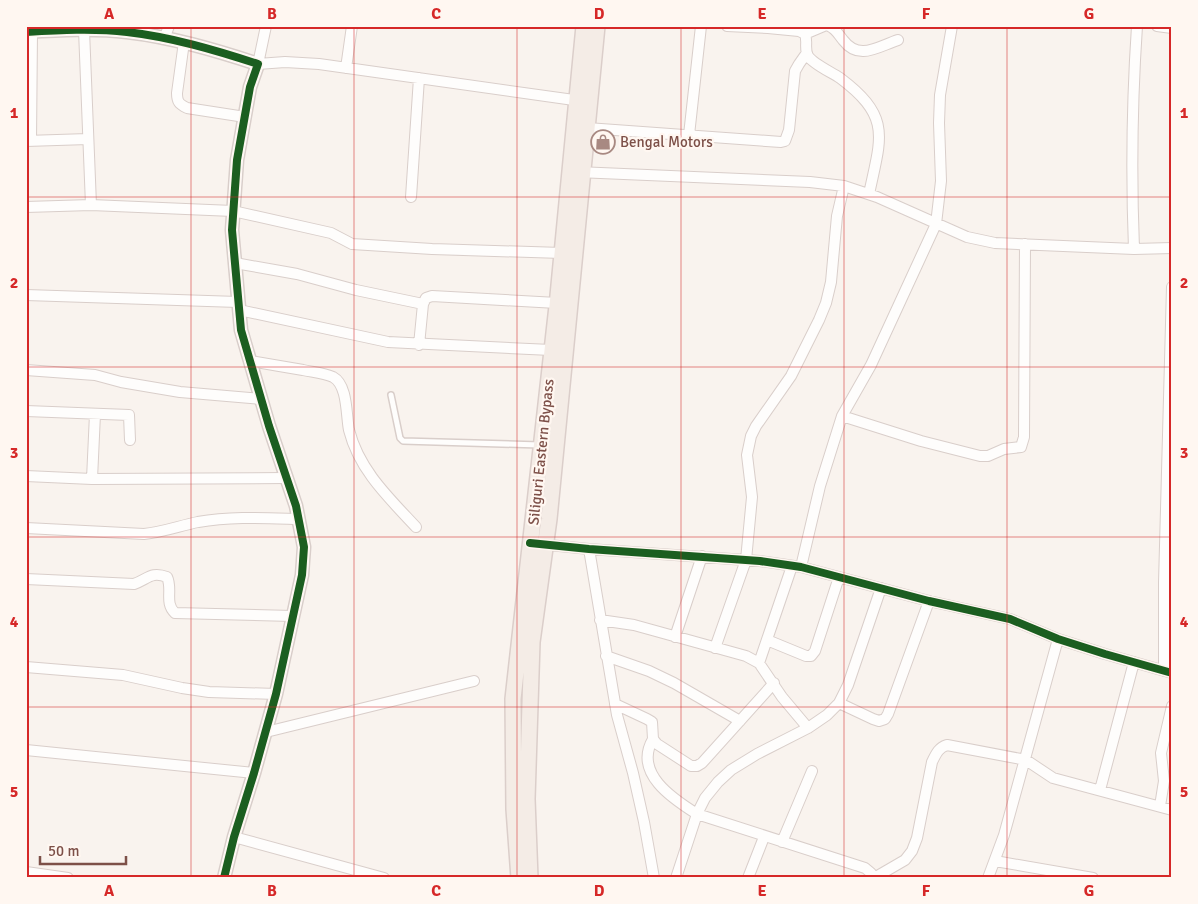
<svg xmlns="http://www.w3.org/2000/svg" width="1198" height="904" font-family="Signika,sans-serif">
<style>
.lines{fill:none;stroke-linecap:round;stroke-linejoin:round}
.service-casing{stroke:#d9ceca;stroke-width:8}
.minor-casing{stroke:#d9ceca;stroke-width:12}
.tertiary-casing{stroke:#d9ceca;stroke-width:15}
.primary-casing{stroke:#dbceca;stroke-width:18}
.service{stroke:#fefdfc;stroke-width:5}
.minor{stroke:#fefdfc;stroke-width:10}
.tertiary{stroke:#fefdfc;stroke-width:12}
.primary{stroke:#f4ece6;stroke-width:15}
.cycleway-casing{stroke:#fff7f1;stroke-width:11}
.cycleway{stroke:#1b5e20;stroke-width:8}
.grid{fill:none;stroke:#d62828;stroke-width:1;stroke-opacity:0.55}
.labels{text-anchor:middle;stroke-width:4.5;stroke-linejoin:round;paint-order:stroke}
.poi-label{font-size:15px;fill:#7d5048;stroke:#fff7f1;text-anchor:start}
.street-label{font-size:15px;fill:#7d5048;stroke:#fff7f1}
.neatline{fill:none;stroke:#d62828;stroke-width:2}
.grid-label{font-size:16px;text-anchor:middle;font-weight:bold;fill:#d62828}
</style>
<rect width="100%" height="100%" fill="#f9f3ee"/>
<g class="lines">
<g class="service-casing">
<path id="service" d="M391,395L400,438L403,441L540,445"/>
</g>
<g class="minor-casing">
<path id="minor" d="M266,26L258,64L285,62L319,64L581,101
M727,26L768,28L770,26
M829,26C836,29 838,34 843,40C859,61 877,47 898,40
M1157,26L1172,28
M768,28L799,31L805,34C808,41 804,49 808,56C813,64 831,72 840,78C892,117 881,137 869,194
M84,30L91,205
M805,34L824,26
M164,39L169,26
M184,42L177,93C177,102 179,104 187,108L245,117
M346,68L352,26
M587,128L781,142L785,141L789,130L795,71L799,64L806,54
M689,135L701,26
M26,141L88,139
M31,141L32,32
M577,172L810,182L844,186L877,197L967,237L995,243L1134,249L1172,248
M411,197L419,78
M26,207L91,205L233,211L331,233L352,244L432,249L562,253
M1134,249C1131,174 1132,101 1137,26
M235,263L297,274L356,290L423,304
M26,295L238,302
M239,310L388,342L551,350
M419,345L423,304L426,298L432,296L557,303
M250,361C268,364 285,367 303,370C312,372 324,373 333,377C348,385 346,416 349,430C359,470 389,498 416,527
M26,370L95,375L121,382L180,392L261,399
M26,411L129,415L130,440
M842,416L921,441L980,456H988L1004,449L1021,447L1024,437L1025,244
M26,476L92,479L287,478
M92,479L95,414
M26,528L144,534C163,532 179,526 198,522C231,516 265,518 299,519
M539,544L589,549L760,561L801,567L929,601L1010,619L1058,639L1105,654L1172,673
M589,549L617,715L633,773L644,822L654,878
M801,567L820,486L842,416L871,365L936,224L941,181L939,123L940,95L952,26
M26,579L134,584C148,579 151,571 167,577C173,589 164,603 175,613L293,616
M600,620L634,625L746,656L759,663L782,697L808,728
M675,637L702,556
M767,640L806,656H811L815,651L839,577
M715,648L746,560L752,497L747,455L751,436L756,426L791,376L819,320L826,303L831,282L837,216L844,186
M606,656L649,671L674,683L740,721
M759,663L792,566
M26,667L123,675L182,688L209,692L276,694
M1164,671V583L1172,287
M839,703L873,719L879,721L885,719L888,714L929,601
M615,704L647,719L652,722L653,739L657,744L691,766H697L702,763L774,683
M266,732L474,681
M653,739C633,773 673,799 697,814L865,868L871,873L872,878
M26,750L254,773
M1100,790L1134,662
M1160,806L1164,781L1161,753L1172,706
M234,837L384,878
M782,842L812,771
M995,861L1093,878
M26,872L68,878
M676,878L697,814L705,798L718,782L731,770L757,754L808,728L827,715L839,703L848,685L881,588
M748,878L764,837
M874,878L905,860L912,851L917,838L932,762C936,754 938,748 947,745L1026,760L1053,778L1172,810
M988,878L1004,835L1058,639"/>
</g>
<g class="tertiary-casing">
<path id="tertiary" d="M26,32C59,30 94,28 127,32C171,37 215,50 258,64L250,87L237,160L232,230L241,330L269,426L296,506L304,547L302,575L276,694L254,773L234,837L224,878"/>
</g>
<g class="primary-casing">
<path id="primary" d="M519,878L514,809L513,699L557,306L584,26
M530,878L527,799L532,642L549,519L597,26"/>
</g>
<use href="#service" class="service"/>
<use href="#minor" class="minor"/>
<use href="#tertiary" class="tertiary"/>
<use href="#primary" class="primary"/>
<g class="cycleway-casing">
<path id="cycleway" d="M26,32C59,30 94,28 127,32C171,37 215,50 258,64L250,87L237,160L232,230L241,330L269,426L296,506L304,547L302,575L276,694L254,773L234,837L224,878
M530,543L589,549L760,561L801,567L929,601L1010,619L1058,639L1105,654L1172,673"/>
</g>
<use href="#cycleway" class="cycleway"/>
</g>
<path class="grid" d="M191,26V878M354,26V878M517,26V878M681,26V878M844,26V878M1007,26V878M26,197H1172M26,367H1172M26,537H1172M26,707H1172"/>
<defs>
<g id="shop-ring" transform="scale(1.25)"><circle r="9.5" fill="#fff7f1" stroke="#a88982" stroke-width="1.5"/><path d="M-5-2.5h2.3a2.7 3.5 0 0 1 5.4 0H5L5.5 6h-11ZM-1.5-2.5h3a1.5 2.3 0 0 0-3 0Z" fill="#a88982"/></g>
</defs>
<g fill-rule="evenodd">
<use href="#shop-ring" x="603" y="142"/>
</g>
<g class="labels">
<g class="poi-label">
<text x="620" y="147">Bengal Motors</text>
</g>
<g class="street-label">
<text transform="translate(541 452) rotate(-84)" y="5">Siliguri Eastern Bypass</text>
</g>
</g>
<rect width="1198" height="904" fill="none" stroke="#fff7f1" stroke-width="55"/>
<path d="M40 856v8h86v-8" fill="none" stroke="#7d5048" stroke-width="2.5"/>
<text x="48" y="856" font-size="15" fill="#7d5048" stroke="#fff7f1" stroke-width="4" paint-order="stroke">50 m</text>
<rect x="28" y="28" width="1142" height="848" class="neatline"/>
<g class="grid-label">
<text x="109" y="19">A</text>
<text x="272" y="19">B</text>
<text x="436" y="19">C</text>
<text x="599" y="19">D</text>
<text x="762" y="19">E</text>
<text x="926" y="19">F</text>
<text x="1089" y="19">G</text>
<text x="14" y="118">1</text>
<text x="1184" y="118">1</text>
<text x="14" y="288">2</text>
<text x="1184" y="288">2</text>
<text x="14" y="458">3</text>
<text x="1184" y="458">3</text>
<text x="14" y="627">4</text>
<text x="1184" y="627">4</text>
<text x="14" y="797">5</text>
<text x="1184" y="797">5</text>
<text x="109" y="896">A</text>
<text x="272" y="896">B</text>
<text x="436" y="896">C</text>
<text x="599" y="896">D</text>
<text x="762" y="896">E</text>
<text x="926" y="896">F</text>
<text x="1089" y="896">G</text>
</g>
</svg>
